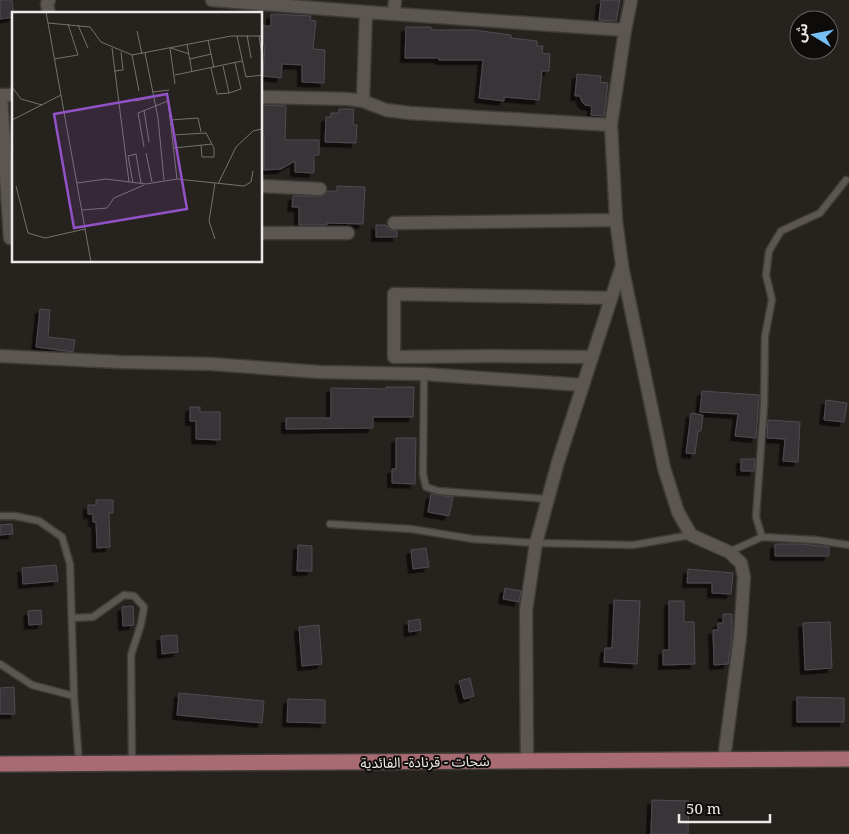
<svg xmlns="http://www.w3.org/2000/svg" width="849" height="834" font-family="'Noto Serif','Noto Sans Arabic',serif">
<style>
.building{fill:#373439;stroke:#4f4b51;filter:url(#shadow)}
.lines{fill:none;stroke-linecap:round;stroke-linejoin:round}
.lane-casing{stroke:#403d39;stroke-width:9}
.street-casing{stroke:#403d39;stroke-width:15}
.primary-casing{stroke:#403d39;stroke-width:18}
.lane{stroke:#5b5651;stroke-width:6}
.street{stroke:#5b5651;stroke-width:12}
.primary{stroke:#a96b73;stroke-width:15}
.labels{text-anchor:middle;stroke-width:4;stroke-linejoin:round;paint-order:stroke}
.street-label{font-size:14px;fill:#ece9e6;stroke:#0e0c0a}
.inset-road{fill:none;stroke:#75726e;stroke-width:1}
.view{fill:#9252c7;fill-opacity:0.15;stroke:#9252c7;stroke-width:2.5}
.inset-edge{fill:none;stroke:#ece9e6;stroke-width:2.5}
</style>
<defs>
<filter id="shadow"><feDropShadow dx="-4.5" dy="4.5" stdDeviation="0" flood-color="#0009"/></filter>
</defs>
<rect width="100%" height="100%" fill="#26221e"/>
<path class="building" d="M0,0H12L14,17L0,19Z
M601,0H620L616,21L599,20Z
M271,14L311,16L310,20L316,21L313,49L325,50L324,83L302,82V65L282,64L281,78L263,76L265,44H262L263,26H271Z
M406,27H431V30H474L511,35V38L537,41V46H543L542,53L550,54L549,71H542L539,100L504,97V101L479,98L483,60H439V58H405Z
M577,74L601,76L600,82L608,83L604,116L591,115L592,106L585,105L582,102L580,96H575Z
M261,105L286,106L285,140H319V155H314V173L295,172V161L281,169L264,170V135H261Z
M339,109H354L353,125H357L356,143L325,142L326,117H331V113H339Z
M337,186L365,187L363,224L327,223V225H299V207H292L293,196H323L328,191H337Z
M376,225H386L390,230L397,231V237H376Z
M40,309L50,310L48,337L75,340L73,352L36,347Z
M386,387H414L413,417H373V428L286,429V418H331V388L386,389Z
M702,391L759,395L756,438L735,436L738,414L700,412Z
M826,400L847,403L844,422L824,420Z
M190,407H200V412H220V440L196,439V421H190Z
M691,413L703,415L701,431H698L695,454L686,453Z
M768,420L800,422L798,462L783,461L785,439L767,438Z
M396,438H416L415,484L392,483V469H396Z
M741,459H755L754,471H741Z
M431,494L453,497L449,516L428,512Z
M96,500H113V513H109L110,547L97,548L96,522H93V514H88V505H96Z
M12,524L13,534L0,535V525Z
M775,544H802L829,547V556H775Z
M298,545L312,546V571H297Z
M426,548L429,567L413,569L411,550Z
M56,565L58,581L23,584L22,568Z
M688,569L733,573L731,594L712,593V583H687Z
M505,588L521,591L519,602L503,599Z
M614,600L640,601L637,664L604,662L605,648H612Z
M669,601H684V622H694L695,664L663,665V650H669Z
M133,606L134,625L123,626L122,607Z
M41,610L42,624L29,625L28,611Z
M723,614H732V636L728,664L714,665L713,630H718V623H723Z
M420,619L421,630L409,632L408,621Z
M830,622L832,668L805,670L803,623Z
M319,625L322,664L302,666L299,627Z
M177,635L178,652L162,654L161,636Z
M470,678L474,696L464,699L459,681Z
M14,687L15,714H0V688Z
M179,693L264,701L262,723L177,715Z
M797,697L844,698V722H797Z
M288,699L325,700V723L287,722Z
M652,800L689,801L688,834H651Z"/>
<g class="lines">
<g class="lane-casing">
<path id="lane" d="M424,374L423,474L426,487L438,491L548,499
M0,516H15L39,521L62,537L70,564L74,696L79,763
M330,524L411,529L473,539L536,543L633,545L691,535
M762,537L756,517L764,405L765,336L772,300L766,275L769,251L781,231L820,213L846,180
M729,552L762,537L816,540L849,545
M72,618L93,617L124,595L134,596L144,607L141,624L131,655L132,762
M0,664L32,685L74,696"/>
</g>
<g class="street-casing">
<path id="street" d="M212,0L366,12L625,30
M49,14L47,4L49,0
M394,14L395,0
M0,95H14
M1,95L10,238
M261,97L348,99L363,101L386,110L410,113L611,125
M363,101L366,12
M261,186L320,189
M394,223L616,220
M261,233H348
M622,266L664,468L678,512L691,535L729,552L741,563L744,577L740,637L724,759
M0,356L120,362L211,364L320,372L424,374L583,385
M592,357L495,356L394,357V294L611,298
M527,761L526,610L536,543L558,462L622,265L616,220L611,125L625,30L631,0"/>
</g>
<g class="primary-casing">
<path id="primary" d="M0,764L849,759"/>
</g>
<use href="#lane" class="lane"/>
<use href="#street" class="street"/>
<use href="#primary" class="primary"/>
</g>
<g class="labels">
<g class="street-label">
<text transform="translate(425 762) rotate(-1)" y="5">شحات - قرنادة- الفائدية</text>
</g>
</g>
<g transform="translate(12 12)">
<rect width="250" height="250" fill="#26221e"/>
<path class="inset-road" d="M34,0L79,250M36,11L78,15L89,30L120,43L219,24H250M66,13L76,36M125,19L130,42M235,23L239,46M225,24L234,65L250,63M247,24L250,43M196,28L202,56M175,32L180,60M100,36L117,170M158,36L163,72M159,36L177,42M133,41L146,106L152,168M120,43L127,79M42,47L66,43L56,12M178,47L199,42M211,54L217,81M199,56L205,82L217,81L229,77L223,51M102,59L111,58L109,40M163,63L230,49M0,75L9,87L30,93M141,80L157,78M123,89L142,85M132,98L137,130M0,108L49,83M159,108L186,106L189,120M161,123L194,121L202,136V145H190L189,133M132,135L126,101L156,89L165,167M162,136L200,132M134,141L140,170M65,171L94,167L134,172L165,167L232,174L239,170L241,159M121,171L116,144L124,142L129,172M206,172L224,135L241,119L250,117M4,174L16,221L33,226L73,217M70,198L95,196L102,186L132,173M203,227L197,209L203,171"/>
<path class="view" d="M155,82L175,197L62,216L42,102Z"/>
<rect width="250" height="250" class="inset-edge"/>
</g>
<g transform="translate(814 35) rotate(280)"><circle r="24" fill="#0e0c0a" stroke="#676462"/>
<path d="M0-4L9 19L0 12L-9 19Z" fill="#77bff7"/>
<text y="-8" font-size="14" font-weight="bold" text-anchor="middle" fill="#ece9e6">ش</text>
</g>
<path d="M679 814v8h91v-8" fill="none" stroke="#ece9e6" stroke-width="2.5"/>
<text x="686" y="814" font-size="15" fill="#ece9e6" stroke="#0e0c0a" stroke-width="4" paint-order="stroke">50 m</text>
</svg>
